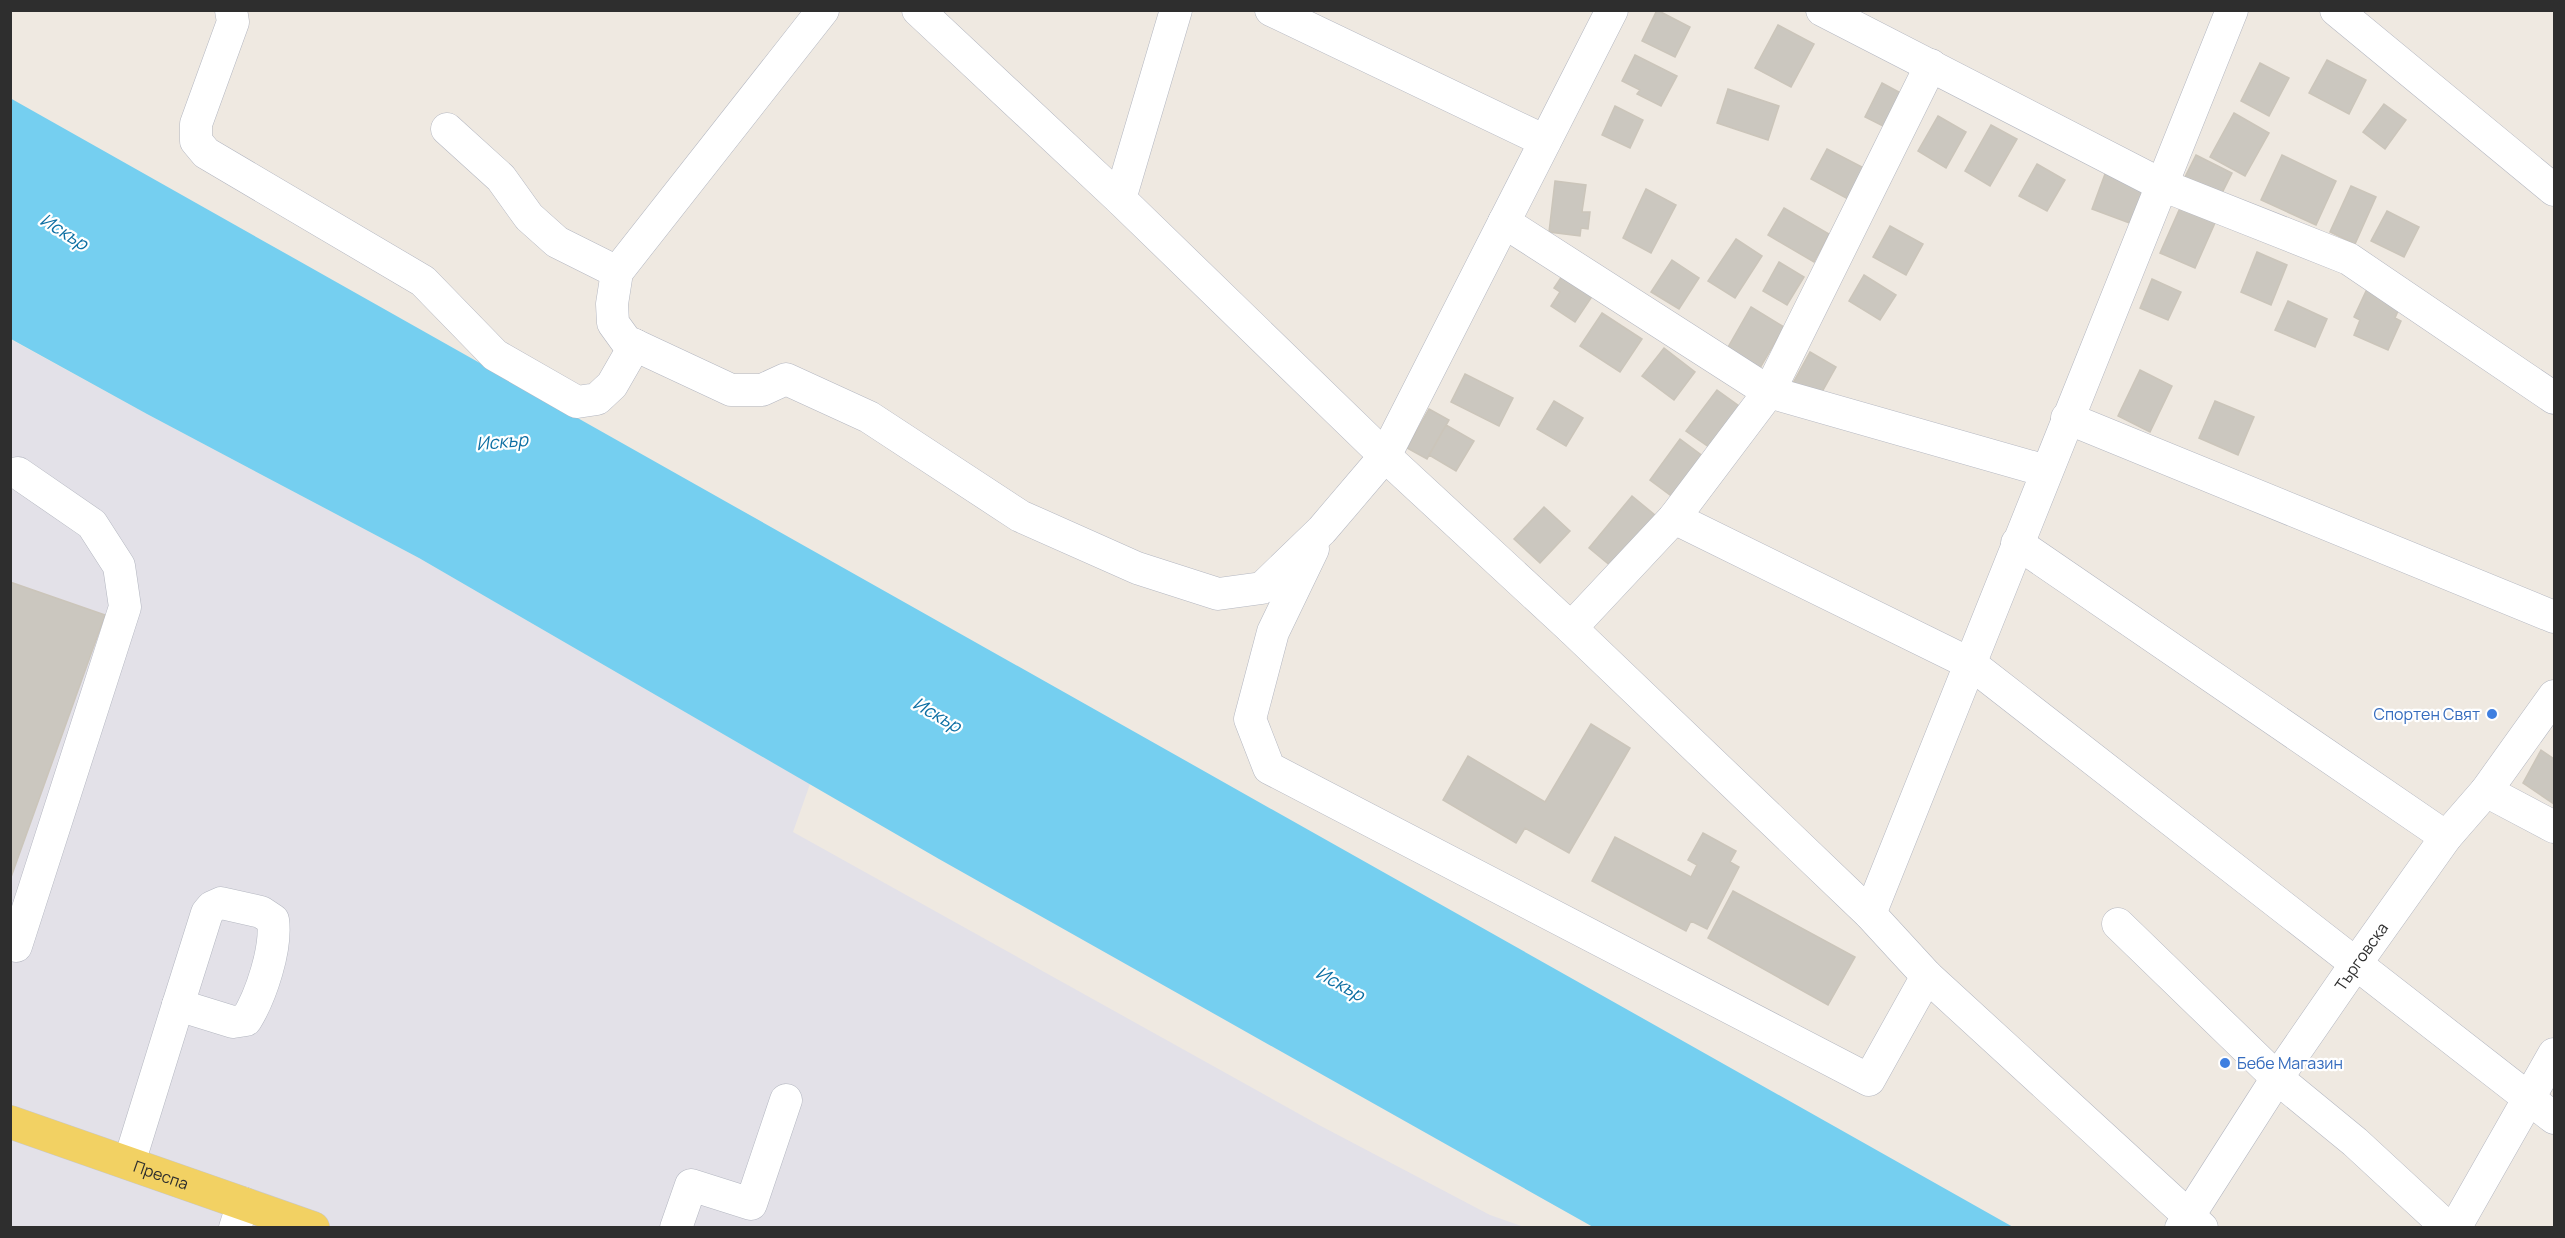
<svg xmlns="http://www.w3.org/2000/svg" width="2565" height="1238" font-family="Manrope,sans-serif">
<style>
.industrial{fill:#e3e1e8}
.water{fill:#75cff0}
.building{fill:#cbc7bf;stroke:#cbc5ba;stroke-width:1.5}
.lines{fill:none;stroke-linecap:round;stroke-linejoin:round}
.minor-casing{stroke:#b4b7c1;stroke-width:33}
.major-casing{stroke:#c9c9c9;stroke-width:34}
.minor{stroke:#fff;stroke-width:32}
.major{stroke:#f2d163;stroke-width:33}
.shop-dot{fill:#3f7fe0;stroke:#fff;stroke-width:2}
.labels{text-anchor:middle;stroke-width:4.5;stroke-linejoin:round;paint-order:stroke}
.shop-label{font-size:16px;fill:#366cbe;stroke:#fff;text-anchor:end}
.street-label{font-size:16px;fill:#2e2e2e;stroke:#fff}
.water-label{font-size:18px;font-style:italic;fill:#0d6fa3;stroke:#fff}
</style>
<rect width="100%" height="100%" fill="#efe9e1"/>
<path class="industrial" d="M10,339L147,414L419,558L810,784L793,832L1319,1125L1490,1215L1524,1227H11Z"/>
<path class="water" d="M10,98L244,230L2013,1227H1593L939,859L419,558L147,414L11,339Z"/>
<path class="building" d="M1657,10L1690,27L1675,57L1642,41Z
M1778,25L1814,44L1791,87L1755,68Z
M1635,55L1677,76L1661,106L1637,94L1640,90L1622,81Z
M2327,60L2366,80L2349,114L2309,93Z
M2260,63L2289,78L2269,116L2241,101Z
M1882,83L1912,99L1895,132L1865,117Z
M1728,89L1779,106L1768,140L1717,123Z
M2384,104L2406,120L2385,149L2363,132Z
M1615,106L1643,120L1630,148L1602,135Z
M2234,113L2269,133L2245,176L2210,157Z
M1938,116L1966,132L1946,168L1918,151Z
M1991,125L2017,139L1990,186L1965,171Z
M1827,149L1864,168L1848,199L1811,179Z
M2196,155L2232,173L2218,201L2182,183Z
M2282,155L2336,181L2316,225L2261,200Z
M2037,164L2065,180L2047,211L2019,196Z
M2105,174L2149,190L2135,225L2092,209Z
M1555,181L1586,185L1582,212H1590L1588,229L1581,228L1580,236L1549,232Z
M2351,186L2376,197L2355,244L2330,232Z
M1646,189L1676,205L1651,253L1623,238Z
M1784,208L1829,234L1814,262L1768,235Z
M2180,208L2215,223L2195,268L2160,253Z
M2387,211L2419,227L2404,257L2371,241Z
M1890,226L1923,244L1906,275L1873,257Z
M1736,239L1762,256L1735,298L1708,281Z
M2257,252L2287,265L2271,305L2241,292Z
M1672,260L1699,278L1679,309L1651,292Z
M1779,262L1804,277L1787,305L1763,291Z
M1564,273L1595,292L1575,322L1551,306L1560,292L1554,288Z
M1864,275L1896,295L1880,320L1849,301Z
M2152,279L2181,292L2168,320L2140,308Z
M2367,289L2401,304L2395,318L2401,321L2388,350L2354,335L2360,320L2354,317Z
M2288,301L2327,319L2315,347L2275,330Z
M1751,307L1784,327L1760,368L1727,349Z
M1602,313L1642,339L1620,372L1580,346Z
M1664,348L1695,372L1674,400L1642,376Z
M1810,352L1836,367L1818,399L1792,385Z
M2140,370L2172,386L2150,432L2118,416Z
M1465,374L1513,398L1499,426L1451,402Z
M1717,390L1746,411L1716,452L1686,431Z
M1554,401L1583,418L1566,446L1537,429Z
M2215,401L2254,417L2238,455L2199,438Z
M1429,409L1449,420L1427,459L1407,448Z
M1446,425L1474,441L1456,471L1429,455Z
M1680,439L1708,460L1678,501L1650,480Z
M1632,496L1661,520L1618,572L1589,548Z
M1544,507L1570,531L1540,563L1514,539Z
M10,582L105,615L10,880Z
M1591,724L1630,748L1569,853L1525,828L1516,843L1443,800L1468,756L1545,802Z
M2541,750L2554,759V804L2523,783Z
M1703,833L1736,851L1730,862L1739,867L1707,929L1691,921L1686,931L1592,881L1615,837L1691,877L1697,865L1688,860Z
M1733,891L1855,957L1828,1005L1708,938Z"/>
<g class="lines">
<g class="minor-casing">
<g id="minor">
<path d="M231,10L233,22L196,124V141L206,153L423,281L495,355L577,402L597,399L612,385L635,345"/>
<path d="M823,10L617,272L612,304L613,323L626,341L731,390H762L786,379L869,417L1020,516L1137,568L1218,594L1262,588L1322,530L1385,456L1612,10"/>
<path d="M918,10L1120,199L1385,456L1571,628L1870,914L1927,976L2202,1228"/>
<path d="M1271,10L1545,141"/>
<path d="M1822,10L2162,185L2349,259L2554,398"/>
<path d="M2336,10L2554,190"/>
<path d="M447,129L501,178L529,217L557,242L617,272"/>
<path d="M1120,199L1176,10"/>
<path d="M1504,222L1769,392L2046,471"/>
<path d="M2067,418L2554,617"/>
<path d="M1674,518L1971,664L2554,1118"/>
<path d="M2017,543L2446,837"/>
<path d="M1313,549L1273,632L1250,719L1269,768L1869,1080L1927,976"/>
<path d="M1571,628L1674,518L1769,392L1931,65"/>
<path d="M2486,791L2554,827"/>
<path d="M221,903L261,912L273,920C277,948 261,996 246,1020L233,1022L178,1005L207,913L212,907Z"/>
<path d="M1870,914L2232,10"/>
<path d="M2118,924L2277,1078L2355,1142L2448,1228"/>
<path d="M16,946L125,607L119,566L92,524L18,473"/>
<path d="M129,1163L178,1005"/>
<path d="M235,1228L243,1203"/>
<path d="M676,1228L691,1185L751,1204L786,1100"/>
<path id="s1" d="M2181,1228L2277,1078L2355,965L2446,837L2486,791L2554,696"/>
<path d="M2455,1228L2554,1054"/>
</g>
</g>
<g class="major-casing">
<g id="major">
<path id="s2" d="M10,1122L313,1228"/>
</g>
</g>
<use href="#minor" class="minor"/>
<use href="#major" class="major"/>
</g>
<g class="shop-dot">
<circle cx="2492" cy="714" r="6"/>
<circle cx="2225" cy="1063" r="6"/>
</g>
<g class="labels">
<g class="shop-label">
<text x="2480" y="720">Спортен Свят</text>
<text x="2237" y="1069" text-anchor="start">Бебе Магазин</text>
</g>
<g class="street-label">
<text dy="6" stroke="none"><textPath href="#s1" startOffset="326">Търговска</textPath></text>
<text dy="6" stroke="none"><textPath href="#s2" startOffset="160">Преспа</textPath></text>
</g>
<g class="water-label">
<text transform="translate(64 232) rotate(32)" y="6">Искър</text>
<text transform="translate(502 442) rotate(-5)" y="6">Искър</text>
<text transform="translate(937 715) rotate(30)" y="6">Искър</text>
<text transform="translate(1340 984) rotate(29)" y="6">Искър</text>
</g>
</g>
<rect width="2565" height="1238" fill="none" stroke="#2e2e2e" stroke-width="24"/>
</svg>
